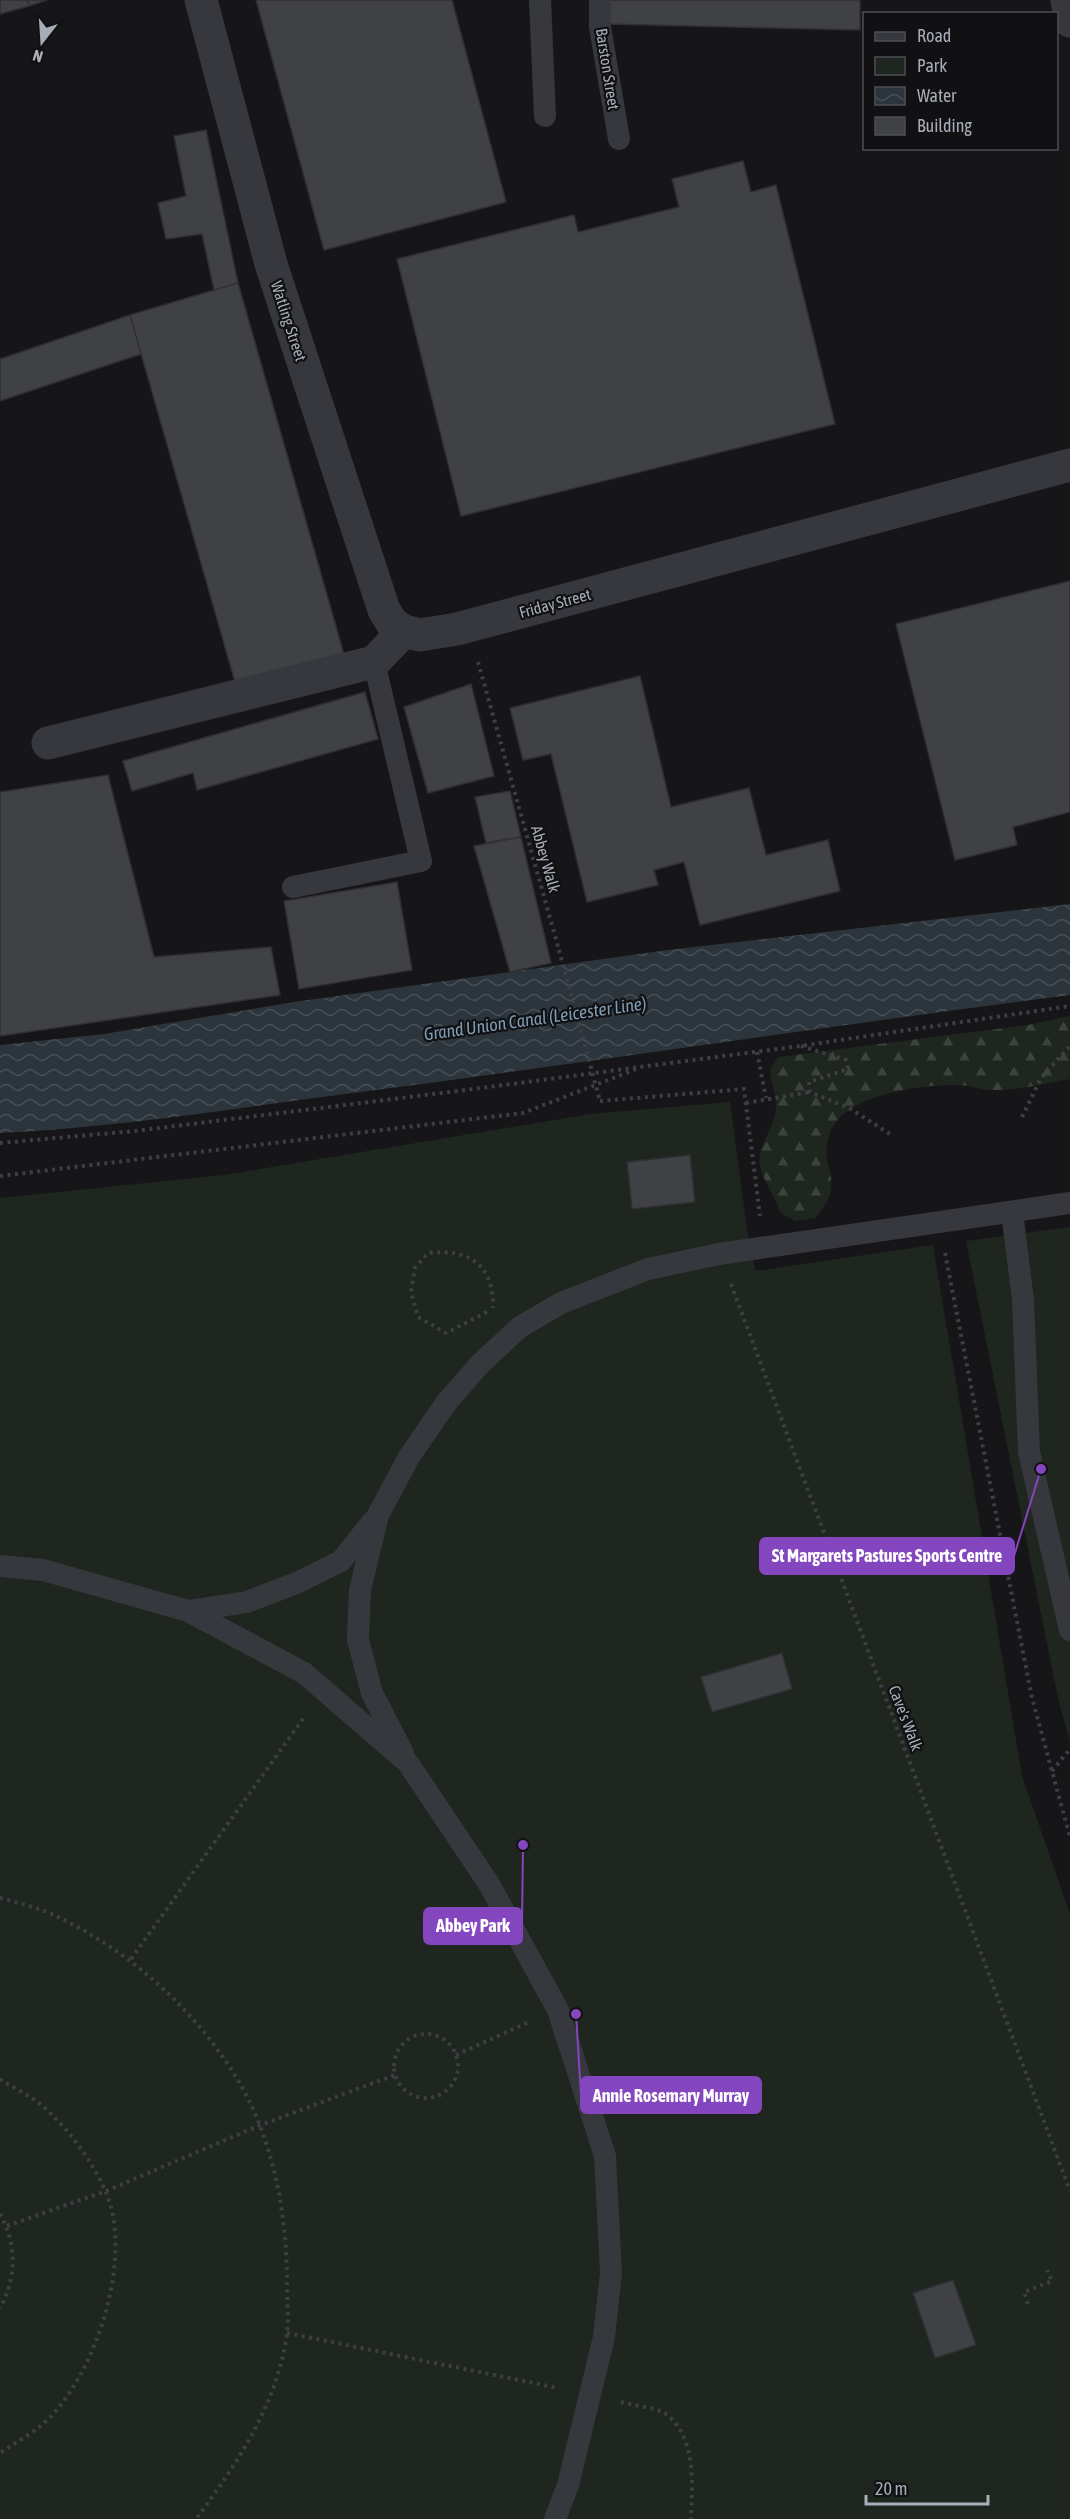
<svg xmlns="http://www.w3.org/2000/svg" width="1070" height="2519" font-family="'Asap Condensed',sans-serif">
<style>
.forest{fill:url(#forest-firs)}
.park{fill:#1e261f}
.water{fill:url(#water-waves)}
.building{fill:#404145;stroke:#303034;stroke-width:1.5}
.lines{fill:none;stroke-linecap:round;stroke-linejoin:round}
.path{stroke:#3d3f44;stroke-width:4;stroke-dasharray:3 4.5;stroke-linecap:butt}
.service{stroke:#37383d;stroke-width:22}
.minor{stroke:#37383d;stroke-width:33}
.path-bridge{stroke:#3d3f44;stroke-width:4;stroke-dasharray:3 4.5;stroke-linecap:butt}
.labels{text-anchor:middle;stroke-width:4.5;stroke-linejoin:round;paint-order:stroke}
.street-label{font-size:16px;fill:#a8adb8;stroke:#111113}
.water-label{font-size:18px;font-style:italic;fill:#7f9bb3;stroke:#111113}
.leader{fill:none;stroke:#8446be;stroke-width:2}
.callout-dot{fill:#8446be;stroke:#111113;stroke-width:2}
.callout{fill:#8446be;stroke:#8446be;stroke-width:2}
.callout-label{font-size:18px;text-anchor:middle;font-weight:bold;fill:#fff}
</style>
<defs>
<pattern id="forest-firs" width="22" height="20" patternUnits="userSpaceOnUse" patternTransform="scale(1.5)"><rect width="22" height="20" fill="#1e261f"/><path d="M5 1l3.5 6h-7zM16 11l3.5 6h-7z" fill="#3c433d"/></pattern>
<pattern id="water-waves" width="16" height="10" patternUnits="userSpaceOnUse" patternTransform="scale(1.5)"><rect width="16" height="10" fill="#2c353c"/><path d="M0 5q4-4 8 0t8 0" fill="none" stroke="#485056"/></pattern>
</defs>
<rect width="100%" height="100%" fill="#161618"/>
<path class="forest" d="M1070,1016V1079C1046,1083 1022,1090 997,1090C984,1091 970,1085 956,1085C920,1085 845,1094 830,1133C816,1168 850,1180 815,1218L795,1221L781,1213C776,1198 765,1183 761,1170C754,1147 776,1129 776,1106C776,1095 771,1081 770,1069L778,1057L1028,1025Z"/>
<path class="park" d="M730,1102L750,1251L756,1271L933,1245L1022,1776L1070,1914V2519H0V1198L224,1175L590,1114Z
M1070,1227V1742L1058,1698L966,1241Z"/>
<path class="water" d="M1070,904V995C828,1026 587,1063 345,1094C230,1109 115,1128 0,1133V1045L104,1034L294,1002L668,950Z"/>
<path class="building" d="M0,0H28L29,6L0,14Z
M28,0H47L29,6Z
M256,0H452L506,202L324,250Z
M607,0H860V30L606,24Z
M206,130L238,283L214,290L202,234L166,239L158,203L186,196L174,136Z
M743,161L751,192L776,185L835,424L461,516L397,259L574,215L578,232L679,207L672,179Z
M238,283L345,658L237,689L130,315Z
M130,315L141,354L0,401V359Z
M1070,581V812L1013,827L1017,845L955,860L896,624Z
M640,676L671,807L749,788L766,855L828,840L840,891L700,925L684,862L654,870L658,885L587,902L551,754L523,760L510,708Z
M471,684L494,776L428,793L404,707Z
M365,692L378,739L197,790L193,773L132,791L123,761Z
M108,775L154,957L271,947L280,995L0,1036V792Z
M510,791L521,837L486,843L475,797Z
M521,837L551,963L510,972L474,846Z
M397,882L412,970L299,989L284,901Z
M690,1155L695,1202L632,1209L627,1162Z
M782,1653L792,1689L712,1712L701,1677Z
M953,2280L976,2345L935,2358L913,2293Z"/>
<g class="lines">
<path class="path" d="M478,662L559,950
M801,1046L846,1060L848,1069L809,1082L810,1092L849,1108L890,1134
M757,1052L766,1098
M600,1101L744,1089L760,1216
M746,1103L810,1092
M1022,1117L1041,1078L1070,1046
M0,1143L135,1131L458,1091L800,1046L1070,1006
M0,1176L523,1113L639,1068
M945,1253L1032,1698L1070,1837
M731,1284L1070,2191
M487,1312L446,1333L418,1317L411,1292L415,1268L428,1253C469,1248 494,1265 493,1308
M1052,1771L1070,1749
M0,1898C18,1903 40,1908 56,1916C130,1951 197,2011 239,2082C274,2141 288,2220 287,2288C287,2303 289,2319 287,2333C278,2403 237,2464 196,2519
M131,1959L305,1716
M394 2066a32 32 0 1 1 64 0a32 32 0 1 1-64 0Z
M456,2055L529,2022
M0,2079C15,2089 33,2097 46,2109C70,2131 91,2160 105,2190C135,2256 96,2375 45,2422C32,2434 15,2443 0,2453
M0,2214C17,2244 17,2277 0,2308
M7,2226L106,2191L258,2126L395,2075
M1028,2304L1024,2292L1052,2281L1047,2270
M287,2333L558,2388
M621,2402C633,2406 656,2407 666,2414C697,2438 692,2485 691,2519"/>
<path class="service" d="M540,0L545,116
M600,0V27L619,139
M293,887L421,861L374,662
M1012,1212L1023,1300L1029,1452L1070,1630
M0,1566L43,1570L188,1611L304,1673L408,1763L489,1884L558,2010L605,2156L611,2273L604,2337L568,2485L555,2519
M188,1611L247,1602L299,1582L341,1561L373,1521
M403,1753L372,1693L358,1640L360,1590L378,1515L409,1457L446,1403L481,1363L520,1327L561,1303L648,1269L719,1254L1070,1203"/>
<path class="minor" d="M201,0L271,264L384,610L392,623L404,631
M1067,0L1070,21
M48,743L374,662L404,631L420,635L457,629L1070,465"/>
<path class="path-bridge" d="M559,950L600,1101"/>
</g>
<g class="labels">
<g class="street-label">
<text transform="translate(608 69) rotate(81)" y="6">Barston Street</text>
<text transform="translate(289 321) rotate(72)" y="6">Watling Street</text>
<text transform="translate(555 603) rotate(-15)" y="6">Friday Street</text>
<text transform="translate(546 859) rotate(74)" y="6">Abbey Walk</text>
<text transform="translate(906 1718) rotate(69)" y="6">Cave's Walk</text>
</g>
<g class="water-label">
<text transform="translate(535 1019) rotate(-8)" y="6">Grand Union Canal (Leicester Line)</text>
</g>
</g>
<path class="leader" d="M1041 1469L1014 1556M523 1845L522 1926M576 2014L581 2095"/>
<g class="callout-dot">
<circle cx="1041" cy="1469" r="6"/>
<circle cx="523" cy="1845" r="6"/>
<circle cx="576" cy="2014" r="6"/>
</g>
<g class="callout">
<rect x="760" y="1538" width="254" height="36" rx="6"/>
<rect x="424" y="1908" width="98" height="36" rx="6"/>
<rect x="581" y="2077" width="180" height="36" rx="6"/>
</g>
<g class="callout-label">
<text x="887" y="1562">St Margarets Pastures Sports Centre</text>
<text x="473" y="1932">Abbey Park</text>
<text x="671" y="2102">Annie Rosemary Murray</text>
</g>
<rect x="863" y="12" width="195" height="138" fill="#111113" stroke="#4d4f55" stroke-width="1.5"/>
<rect x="875" y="32" width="30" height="9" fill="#37383d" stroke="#4d4f55" stroke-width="1.5"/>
<text x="917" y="42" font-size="18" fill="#a8adb8">Road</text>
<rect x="875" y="57" width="30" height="18" fill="#1e261f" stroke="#4d4f55" stroke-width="1.5"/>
<text x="917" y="72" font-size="18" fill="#a8adb8">Park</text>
<rect x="875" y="87" width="30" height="18" fill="url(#water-waves)" stroke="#4d4f55" stroke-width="1.5"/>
<text x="917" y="102" font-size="18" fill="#a8adb8">Water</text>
<rect x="875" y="117" width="30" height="18" fill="#404145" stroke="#4d4f55" stroke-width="1.5"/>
<text x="917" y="132" font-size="18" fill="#a8adb8">Building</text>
<g transform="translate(42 42) rotate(197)" stroke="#111113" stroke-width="4.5" paint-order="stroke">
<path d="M0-4.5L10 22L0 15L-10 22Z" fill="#a8adb8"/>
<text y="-9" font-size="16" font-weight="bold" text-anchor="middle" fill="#a8adb8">N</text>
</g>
<path d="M866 2495v9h122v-9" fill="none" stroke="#a8adb8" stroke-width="3"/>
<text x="875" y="2495" font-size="18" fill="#a8adb8" stroke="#111113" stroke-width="4.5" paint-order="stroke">20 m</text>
</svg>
